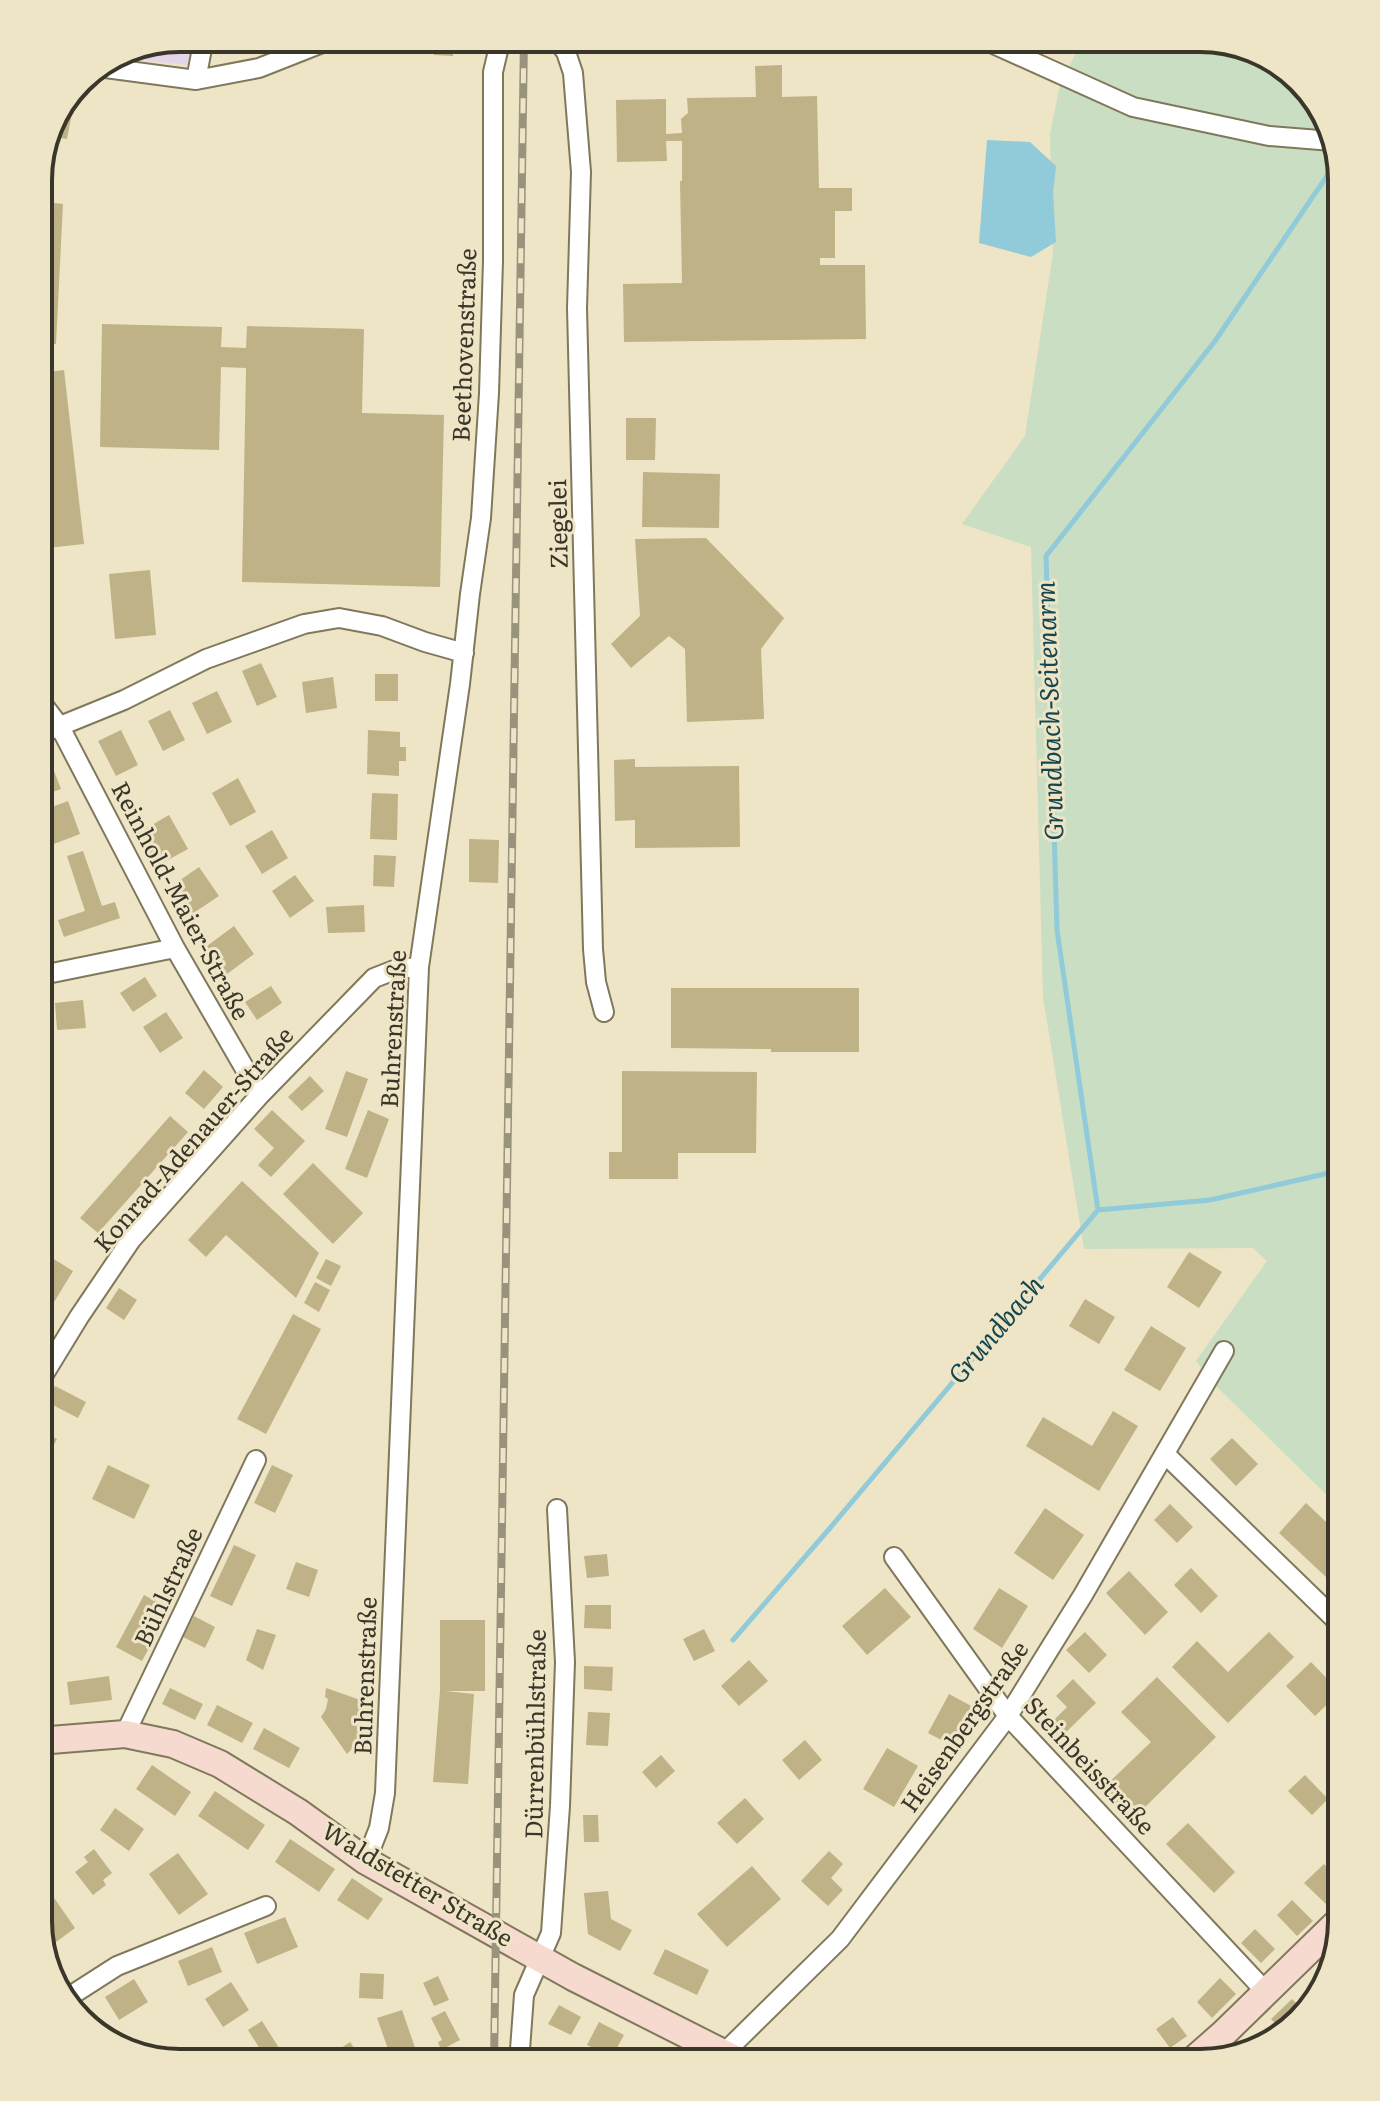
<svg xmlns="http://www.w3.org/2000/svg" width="1380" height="2101" font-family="Literata,serif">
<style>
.commercial{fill:#e4d6e9}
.green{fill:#c9dec2}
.water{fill:#91cad8}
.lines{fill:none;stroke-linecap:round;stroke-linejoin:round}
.stream{stroke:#91cad8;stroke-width:5}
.building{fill:#bfb286}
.street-casing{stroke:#80785b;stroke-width:22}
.secondary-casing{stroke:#80785b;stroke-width:30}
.street{stroke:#fff;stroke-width:18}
.secondary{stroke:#f7dacf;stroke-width:26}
.rail-casing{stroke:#99927c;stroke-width:8}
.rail{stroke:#eee5c6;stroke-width:5;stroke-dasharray:15;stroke-linecap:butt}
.labels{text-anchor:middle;stroke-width:6;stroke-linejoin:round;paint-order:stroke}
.street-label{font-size:24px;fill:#3a362a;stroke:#eee5c6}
.water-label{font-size:26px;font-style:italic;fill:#154751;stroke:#eee5c6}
.rim{fill:none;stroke:#3a362a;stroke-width:4}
</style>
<rect width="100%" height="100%" fill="#eee5c6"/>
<path class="commercial" d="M180,38H192L190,65L111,58L126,49Z"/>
<path class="green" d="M1083,38H1209L1279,62L1323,109L1342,180V1510L1217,1387L1196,1361L1267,1261L1253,1248L1084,1249L1043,997L1031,547L962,524L1025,436L1053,253L1050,134L1060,85Z"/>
<path class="water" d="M987,140L1030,142L1056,166L1053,193L1056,242L1031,257L979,243Z"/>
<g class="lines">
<path class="stream" d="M1098,1210L1057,930L1046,556L1215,341L1337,161
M733,1640L830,1528L1098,1210L1210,1200L1338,1171L1342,1168"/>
</g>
<path class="building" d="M179,38L177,51L145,45Z
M434,38H453V56L434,55Z
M782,65V97L817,96L819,188H852V211H835V258H820V265H865L866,339L624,342L623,284L682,283L680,181H682V141H666L667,161L617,162L616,100L666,99V134L682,133L681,119L688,113L687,98L756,97L755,66Z
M67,107L73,108L67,139L54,137Z
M38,201L63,204L56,344H38Z
M102,324L222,327L221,347L246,348L247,326L364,329L362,413L444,415L440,587L242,582L246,368L221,367L219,450L100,447Z
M64,370L84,544L38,549V373Z
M626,418H656L655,460H626Z
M643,472L720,474L719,528L642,527Z
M706,538L784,618L761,649L764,719L687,722L685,649L669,636L631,668L611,644L640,616L635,539Z
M150,570L156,635L115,639L109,574Z
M261,663L277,697L257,706L242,671Z
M375,674H398V701H375Z
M333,677L337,708L306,713L302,682Z
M217,691L232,722L207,734L192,703Z
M170,710L185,740L163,751L148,721Z
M121,730L138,765L116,776L98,741Z
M368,730L400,732V747H406V761H399V776L367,774Z
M49,758L61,789L38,797V762Z
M635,759V767L739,766L740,847L635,848V820L615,821L614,760Z
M238,778L256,812L230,826L212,793Z
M372,793L398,794L397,840L370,839Z
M68,801L80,834L46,847L38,826V812Z
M169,815L188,849L157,866L138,833Z
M272,830L288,858L262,874L245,846Z
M469,839L499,840L498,883L469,882Z
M83,851L102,906L115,902L120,918L64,937L58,920L85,911L67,856Z
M374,855L396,856L394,887L373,886Z
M199,867L219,896L192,914L173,885Z
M295,875L314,901L290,918L272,891Z
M364,905L365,932L328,933L326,907Z
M234,926L254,954L227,974L207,946Z
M145,977L157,996L133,1012L120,993Z
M271,986L282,1003L257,1020L245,1002Z
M671,988H859V1052H771V1049L671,1048Z
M83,1000L86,1028L57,1030L55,1003Z
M166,1012L183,1038L160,1053L143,1027Z
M204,1070L223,1087L204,1109L185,1093Z
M346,1071L368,1079L347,1137L325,1129Z
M622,1071L757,1072L756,1153H678V1179H609V1152H622Z
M310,1076L324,1091L302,1111L288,1097Z
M272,1110L305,1141L271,1177L258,1165L274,1148L254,1129Z
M368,1110L389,1119L367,1178L345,1169Z
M170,1116L188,1132L98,1233L80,1218Z
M313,1163L363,1213L333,1244L283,1194Z
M242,1181L319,1253L296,1298L226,1235L206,1257L188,1240Z
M41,1251L73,1271L51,1307L38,1299V1256Z
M1189,1252L1222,1272L1199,1308L1167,1287Z
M326,1259L341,1266L331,1286L316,1278Z
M315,1282L330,1290L319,1312L304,1303Z
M119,1288L137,1300L124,1320L106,1308Z
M1085,1299L1115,1317L1099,1344L1069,1326Z
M293,1314L321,1329L266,1434L237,1419Z
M1151,1326L1186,1348L1160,1391L1124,1370Z
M55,1386L86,1402L78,1418L47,1402Z
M1113,1411L1138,1426L1099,1491L1026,1446L1043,1417L1092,1446Z
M40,1430L57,1439L38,1475V1433Z
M1232,1438L1258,1464L1236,1486L1210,1459Z
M108,1465L150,1485L134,1519L92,1499Z
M272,1465L293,1475L275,1513L254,1503Z
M1306,1503L1342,1537V1592L1279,1533Z
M1170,1504L1193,1527L1177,1543L1154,1520Z
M1045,1508L1084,1535L1053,1580L1014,1553Z
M234,1545L256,1555L232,1606L210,1596Z
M607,1554L609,1576L587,1578L584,1556Z
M296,1562L318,1570L309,1597L286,1589Z
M1191,1568L1218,1596L1201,1613L1174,1585Z
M1129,1571L1168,1612L1145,1635L1106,1593Z
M885,1588L911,1617L867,1655L842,1626Z
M999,1588L1028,1606L1002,1648L973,1629Z
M144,1595L170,1609L142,1661L116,1647Z
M585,1605H611V1629L584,1628Z
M194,1616L215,1627L205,1648L183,1637Z
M440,1620H485V1691H445L474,1694L468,1784L433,1782L440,1691Z
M257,1629L276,1635L263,1670L246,1660Z
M704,1629L715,1651L694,1661L683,1639Z
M1085,1632L1107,1655L1089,1673L1066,1650Z
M1269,1632L1294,1657L1228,1723L1172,1667L1197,1641L1228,1672Z
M749,1660L768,1681L739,1706L721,1686Z
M1311,1662L1340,1692L1315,1716L1286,1686Z
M584,1666L613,1667L612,1691L584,1689Z
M109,1676L112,1700L70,1705L67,1682Z
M1157,1677L1216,1737L1131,1821L1101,1790L1151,1742L1121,1712Z
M1073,1679L1096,1703L1059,1739L1047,1727L1067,1707L1056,1696Z
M170,1688L203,1704L195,1720L162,1704Z
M326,1688L369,1703L363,1720L367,1723L358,1739L360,1740L347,1754L321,1717L326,1709L328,1699L325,1697Z
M46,1691L49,1709L38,1710V1692Z
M949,1694L975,1708L955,1747L928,1733Z
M217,1705L253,1723L242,1743L207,1725Z
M588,1712L610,1713L608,1746L586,1745Z
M264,1728L300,1748L289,1768L253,1749Z
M805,1740L822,1760L799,1780L782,1760Z
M887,1748L918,1766L894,1807L863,1789Z
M661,1755L675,1771L656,1788L642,1772Z
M152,1765L191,1792L175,1816L136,1789Z
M1305,1775L1328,1799L1312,1815L1288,1791Z
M215,1791L265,1825L248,1850L198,1816Z
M745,1798L764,1819L737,1844L717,1823Z
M115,1808L144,1829L129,1851L100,1830Z
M583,1815H598L599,1842H584Z
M1188,1823L1235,1872L1214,1893L1166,1844Z
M290,1839L335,1869L319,1892L275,1862Z
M94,1849L112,1873L103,1880L106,1885L93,1895L75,1872L88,1862L84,1857Z
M829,1851L843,1864L831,1878L843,1890L828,1906L801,1881Z
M178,1853L208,1894L179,1915L149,1874Z
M1324,1864L1342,1882V1888L1326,1904L1304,1883Z
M752,1866L781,1899L727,1947L697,1914Z
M352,1878L383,1899L368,1920L337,1900Z
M608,1891L611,1919L632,1930L620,1951L588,1934L584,1893Z
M50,1892L75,1928L52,1945L40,1928L38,1921V1900Z
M1292,1900L1313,1921L1297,1936L1277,1915Z
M285,1917L298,1947L257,1964L244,1933Z
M1255,1929L1275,1949L1261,1963L1241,1943Z
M212,1947L222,1972L188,1986L178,1961Z
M665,1949L709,1970L697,1995L653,1974Z
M360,1973L384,1974L383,1999L359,1998Z
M438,1976L449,2000L434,2006L423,1983Z
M1220,1978L1236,1994L1212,2018L1197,2002Z
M134,1979L148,2002L119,2020L105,1997Z
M231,1982L249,2010L223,2027L205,1999Z
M1292,1999L1304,2011L1283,2032L1271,2019Z
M559,2005L581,2017L571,2035L548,2024Z
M402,2010L418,2056L393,2063L377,2018Z
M445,2011L460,2040L441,2050L438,2042L442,2040L431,2018Z
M1173,2017L1187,2036L1170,2048L1156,2029Z
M262,2021L281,2051L267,2060L248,2030Z
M599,2022L624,2035L612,2057L587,2045Z
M350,2042L364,2063H323L322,2061Z
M650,2050L674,2063H644Z
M1133,2050L1140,2063H1114L1113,2060Z"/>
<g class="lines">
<g class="street-casing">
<path id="street" d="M555,38L566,52L573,73L581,172L577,308L593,949L596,982L604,1012
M980,38L1133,107L1269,136L1332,141
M98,67L196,80L259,68L335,38
M196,80L204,38
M38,698L60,727L175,948L260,1095
M38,735L124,700L206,659L304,624L339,618L382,626L425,642L464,653
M38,978L47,974L175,948
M38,1384L79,1317L131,1240L260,1095L374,978L397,969L419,967
M1165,1454L1342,1626
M894,1557L1008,1716L1266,1992
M125,1734L256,1460
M366,1861L379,1828L385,1793L419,967L460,684L470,594L481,518L489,393L493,261V72L501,38
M64,2000L117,1966L266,1906
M723,2054L840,1939L1008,1716L1083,1595L1224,1351
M519,2063L524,1995L551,1933L560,1806L565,1662L557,1509"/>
</g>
<g class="secondary-casing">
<path id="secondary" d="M38,1741L125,1734L173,1744L220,1764L298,1812L366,1861L573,1977L743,2063
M1190,2063L1224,2033L1342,1918"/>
</g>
<use href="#street" class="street"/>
<use href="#secondary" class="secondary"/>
<g class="rail-casing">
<path id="rail" d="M494,2063L524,38"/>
</g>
<use href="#rail" class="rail"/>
</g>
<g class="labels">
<g class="street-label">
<text transform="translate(465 345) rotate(-88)" y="8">Beethovenstraße</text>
<text transform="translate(559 524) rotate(-91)" y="8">Ziegelei</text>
<text transform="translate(180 901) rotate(62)" y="8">Reinhold-Maier-Straße</text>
<text transform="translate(394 1029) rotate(-87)" y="8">Buhrenstraße</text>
<text transform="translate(194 1140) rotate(-49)" y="8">Konrad-Adenauer-Straße</text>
<text transform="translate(169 1587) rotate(-65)" y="8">Bühlstraße</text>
<text transform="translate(366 1676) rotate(-88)" y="8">Buhrenstraße</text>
<text transform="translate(965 1727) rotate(-55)" y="8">Heisenbergstraße</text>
<text transform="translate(536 1734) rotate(-89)" y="8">Dürrenbühlstraße</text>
<text transform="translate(1089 1766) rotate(47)" y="8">Steinbeisstraße</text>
<text transform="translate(417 1885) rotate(31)" y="8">Waldstetter Straße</text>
</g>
<g class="water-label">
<text transform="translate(1050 711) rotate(-92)" y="9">Grundbach-Seitenarm</text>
<text transform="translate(996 1330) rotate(-50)" y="9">Grundbach</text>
</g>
</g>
<path d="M0 0H1380V2101H0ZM180 52H1200A128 128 0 0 1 1328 180V1921A128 128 0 0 1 1200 2049H180A128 128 0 0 1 52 1921V180A128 128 0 0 1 180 52Z" fill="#eee5c6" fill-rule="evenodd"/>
<path class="rim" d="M180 52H1200A128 128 0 0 1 1328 180V1921A128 128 0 0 1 1200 2049H180A128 128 0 0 1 52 1921V180A128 128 0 0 1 180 52Z"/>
</svg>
